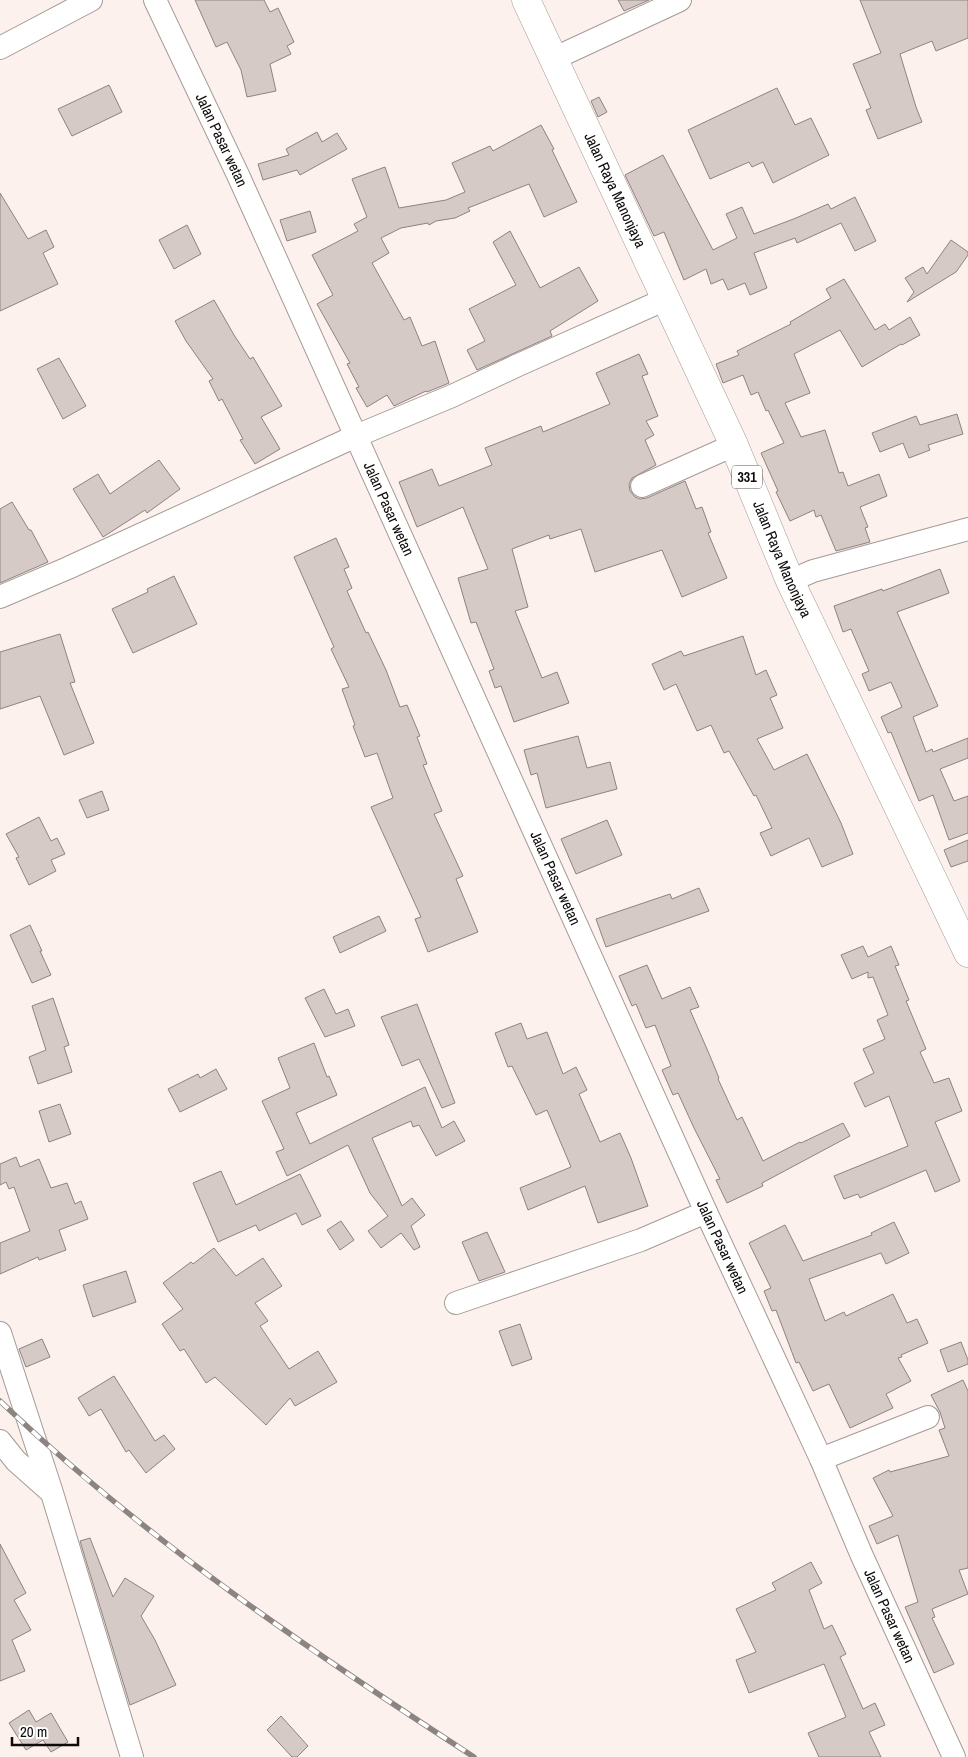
<svg xmlns="http://www.w3.org/2000/svg" width="968" height="1757" font-family="'Archivo Narrow',sans-serif">
<style>
.building{fill:#d6cac6;stroke:#8d837f}
.lines{fill:none;stroke-linecap:round;stroke-linejoin:round}
.street-casing{stroke:#a59a96;stroke-width:24}
.primary-casing{stroke:#a59a96;stroke-width:29}
.street{stroke:#fff;stroke-width:22}
.primary{stroke:#fff;stroke-width:28}
.rail-casing{stroke:#8b8481;stroke-width:5.5}
.rail{stroke:#fff;stroke-width:4;stroke-dasharray:11;stroke-linecap:butt}
.labels{text-anchor:middle;stroke-width:4;stroke-linejoin:round;paint-order:stroke}
.shield{fill:#fff;stroke:#565453;stroke-width:1}
.shield-label{font-size:14px;font-weight:bold;fill:#0e0b09}
.street-label{font-size:15px;fill:#0e0b09;stroke:#fff}
</style>
<rect width="100%" height="100%" fill="#fcf1ec"/>
<path class="building" d="M195,0H264L270,12L278,8L294,42L287,46L291,54L270,64L276,91L247,97L241,70L227,42L216,47Z
M618,0H649L624,11Z
M860,0H968V38L936,51L932,41L900,54L916,107L922,122L878,139L866,110L871,108L853,64L881,53Z
M109,85L122,112L72,136L58,109Z
M777,88L795,125L811,118L829,155L773,183L763,162L752,167L749,162L710,179L688,130Z
M599,97L607,112L598,117L591,101Z
M541,125L554,149L552,150L577,202L544,217L529,184L468,208L470,211L455,218L436,221L429,225L428,223L401,228L381,238L389,253L372,263L404,320L410,317L422,346L435,341L449,383L427,392L426,391L394,406L387,395L367,407L356,388L359,387L347,364L350,363L317,304L333,295L312,255L358,231L354,224L367,217L352,179L385,167L399,208L446,200L465,192L452,163L490,146L493,151Z
M317,132L322,142L337,133L347,149L300,175L297,170L263,180L258,164L289,155L286,149Z
M663,155L713,250L737,238L726,214L742,207L754,234L796,218L828,204L831,209L855,197L876,241L855,251L841,223L797,243L795,238L754,253L767,288L750,295L745,283L728,290L723,279L711,284L706,269L684,280L664,232L654,236L625,175Z
M0,193L28,239L46,230L54,247L43,253L58,284L0,311Z
M310,211L316,232L287,241L280,220Z
M187,225L201,254L174,269L159,240Z
M510,231L540,288L579,267L598,301L550,331L552,336L477,370L467,350L485,341L469,309L516,285L493,242Z
M951,240L968,252V255L956,272L907,302L914,292L905,278L923,267L927,274Z
M844,279L875,330L885,324L889,330L910,317L920,335L902,345L901,344L862,367L840,330L794,354L810,393L785,403L801,437L825,430L839,473L843,472L848,486L879,474L887,496L860,507L868,527L865,528L870,542L836,551L821,515L816,517L814,510L790,521L776,492L778,491L761,453L784,443L768,410L766,411L758,392L751,395L743,375L723,383L716,364L739,355L737,351L791,324L790,322L831,298L826,289Z
M214,300L234,335L250,359L253,357L282,406L261,417L280,449L255,464L240,440L243,439L222,399L219,401L209,381L213,379L186,341L175,321Z
M639,354L648,374L642,376L658,416L646,421L654,435L645,440L656,465L632,478L629,484L630,491L635,497L640,499L647,498L685,481L696,509L702,507L711,532L708,533L727,578L682,597L662,550L595,572L581,529L550,539L549,535L512,549L528,607L515,611L542,678L557,672L569,703L514,722L501,686L495,688L489,671L494,669L476,622L471,623L458,578L488,569L463,507L417,527L399,482L432,469L439,486L492,465L485,448L541,426L543,432L610,404L596,373Z
M59,358L86,406L63,419L37,369Z
M957,414L963,434L928,445L930,450L909,458L903,443L880,452L872,433L916,416L920,425Z
M159,460L180,489L147,513L145,510L103,537L73,489L98,474L110,494Z
M12,502L29,530H31L48,562L0,583V509Z
M336,538L349,567L344,569L352,588L347,591L366,633L368,632L386,670L400,707L407,705L420,736L417,737L427,764L423,765L442,811L434,814L463,876L456,879L478,932L428,952L415,919L421,917L371,807L393,798L377,753L365,757L353,726L355,725L342,689L349,687L331,649L334,647L294,557Z
M940,569L949,593L897,612L938,706L913,717L926,752L932,749L933,752L968,738V758L940,769L954,801L968,796V833L949,840L933,795L919,801L891,732L888,733L881,717L902,707L891,682L869,691L862,674L869,671L851,629L843,632L834,606L882,589L883,591Z
M174,576L197,624L133,653L112,609L148,592L147,589Z
M60,634L75,682L70,683L94,743L64,755L40,696L0,709V652Z
M743,636L756,675L766,670L777,695L770,698L783,728L757,739L774,770L807,754L841,823L853,854L822,867L809,838L771,856L760,833L772,828L756,795L754,796L729,751L724,753L711,725L697,731L676,684L664,690L652,664L681,651L684,656Z
M578,736L587,768L610,762L617,789L546,808L537,773L531,775L524,750Z
M102,791L109,810L87,818L79,800Z
M39,817L51,841L57,838L65,854L51,860L56,871L29,885L16,858L19,857L6,834Z
M607,820L622,855L576,874L561,839Z
M968,840V861L951,867L944,850Z
M699,888L709,911L606,947L596,919L670,894L672,899Z
M379,916L386,931L340,953L333,937Z
M30,925L42,951H40L51,975L32,983L10,935Z
M863,946L868,957L891,946L899,965L895,966L909,1000L906,1001L926,1049L920,1052L934,1083L949,1078L962,1111L935,1122L960,1181L935,1192L926,1170L860,1198L858,1194L844,1199L834,1176L908,1146L889,1096L865,1107L854,1083L874,1073L863,1049L885,1039L877,1020L888,1015L873,977L868,978V972L852,979L841,955Z
M647,965L662,999L690,987L699,1007L690,1010L710,1056L719,1078L718,1079L737,1120L742,1117L763,1161L800,1142L801,1143L843,1123L850,1136L762,1183L763,1186L727,1203L716,1180L720,1179L694,1128L678,1093L673,1095L662,1070L671,1066L655,1025L646,1028L636,1004L632,1006L619,976Z
M324,989L336,1014L348,1009L355,1026L325,1037L305,998Z
M53,998L69,1045L64,1047L72,1072L38,1084L29,1057L46,1050L32,1006Z
M417,1004L455,1103L442,1108L419,1059L402,1066L381,1017Z
M521,1023L527,1039L547,1032L563,1074L576,1067L587,1090L579,1094L600,1142L620,1133L631,1158L648,1206L598,1223L585,1186L528,1210L520,1188L571,1167L547,1110L536,1115L512,1066L508,1067L495,1033Z
M314,1043L327,1077L329,1076L337,1095L296,1113L310,1144L425,1087L442,1128L454,1121L465,1141L436,1156L419,1125L413,1127L411,1121L372,1138L402,1206L412,1198L425,1215L411,1226L420,1247L414,1250L401,1233L381,1248L368,1231L388,1216L370,1193L348,1145L287,1176L276,1152L284,1149L262,1101L290,1088L278,1058Z
M216,1069L227,1089L180,1112L168,1089L198,1074L200,1078Z
M60,1104L71,1134L49,1142L39,1111Z
M16,1157L20,1167L39,1159L51,1188L67,1183L75,1204L81,1201L88,1219L59,1230L66,1250L39,1260L38,1257L0,1274V1243L30,1231L14,1187L9,1189L6,1182L0,1185V1164Z
M221,1171L236,1205L300,1174L321,1216L302,1225L296,1213L259,1231L256,1225L218,1242L193,1183Z
M341,1221L354,1240L340,1250L327,1230Z
M894,1222L909,1253L886,1264L881,1253L809,1279L825,1321L844,1312L846,1316L893,1294L907,1323L917,1319L928,1343L901,1355L902,1357L898,1358L911,1381L886,1394L893,1408L850,1428L829,1384L813,1391L799,1362L796,1363L776,1310L772,1311L764,1291L771,1288L749,1243L785,1225L803,1261L872,1235L871,1233Z
M487,1232L505,1272L479,1281L462,1242Z
M214,1248L236,1276L263,1258L282,1286L255,1303L268,1321L260,1326L289,1369L318,1351L337,1382L295,1406L290,1398L266,1425L215,1377L206,1383L184,1349L180,1351L162,1324L183,1309L163,1283L191,1262L193,1264Z
M126,1271L136,1302L93,1317L83,1285Z
M520,1324L532,1359L512,1366L499,1331Z
M42,1339L50,1357L26,1367L19,1349Z
M961,1342L968,1360V1364L948,1372L940,1350Z
M114,1376L155,1441L164,1435L175,1449L146,1473L129,1450L126,1452L101,1409L89,1416L78,1398Z
M963,1380L968,1391V1568L959,1570L968,1594L932,1609L935,1617L932,1618L954,1664L934,1673L905,1607L918,1602L898,1535L877,1544L869,1526L893,1516L873,1478L889,1470L890,1472L949,1456L939,1430L945,1428L940,1412L931,1395Z
M90,1538L113,1597L125,1578L154,1596L141,1616L155,1640L176,1685L130,1705L80,1541Z
M0,1544L26,1593L14,1600L31,1630L12,1640L25,1671L0,1681Z
M811,1562L822,1583L809,1590L824,1629L832,1625L846,1654L840,1657L863,1709L875,1703L885,1725L869,1732L881,1757H819L808,1733L846,1717L824,1664L749,1693L736,1660L756,1652L736,1609L776,1590L772,1583Z
M29,1710L36,1722L51,1713L68,1742L51,1752L43,1740L26,1750L9,1723Z
M281,1716L308,1746L297,1757H292L267,1730Z"/>
<g class="lines">
<g class="street-casing">
<g id="street">
<path id="s1" d="M155,0L238,175L706,1212L821,1459L862,1556L954,1757"/>
<path d="M0,48L91,0"/>
<path d="M553,59L680,0"/>
<path d="M642,486L734,445"/>
<path d="M790,581L813,571L968,529"/>
<path d="M0,597L68,568L356,436L452,396L516,366L666,299"/>
<path d="M456,1303L641,1240L706,1212"/>
<path d="M0,1333L52,1493L132,1757"/>
<path d="M0,1441L16,1461L51,1492"/>
<path d="M821,1459L928,1417"/>
</g>
</g>
<g class="primary-casing">
<g id="primary">
<path id="s2" d="M526,0L734,445L790,581L968,953"/>
</g>
</g>
<use href="#street" class="street"/>
<use href="#primary" class="primary"/>
<g class="rail-casing">
<path id="rail" d="M0,1401C143,1538 309,1650 474,1757"/>
</g>
<use href="#rail" class="rail"/>
</g>
<g class="labels">
<rect class="shield" x="732" y="465.5" width="30" height="23" rx="4"/>
<g class="shield-label">
<text x="747" y="482">331</text>
</g>
<g class="street-label">
<text dy="5" stroke="none"><textPath href="#s1" startOffset="155">Jalan Pasar wetan</textPath></text>
<text dy="5" stroke="none"><textPath href="#s2" startOffset="210">Jalan Raya Manonjaya</textPath></text>
<text dy="5" stroke="none"><textPath href="#s1" startOffset="560">Jalan Pasar wetan</textPath></text>
<text dy="5" stroke="none"><textPath href="#s2" startOffset="615">Jalan Raya Manonjaya</textPath></text>
<text dy="5" stroke="none"><textPath href="#s1" startOffset="965">Jalan Pasar wetan</textPath></text>
<text dy="5" stroke="none"><textPath href="#s1" startOffset="1370">Jalan Pasar wetan</textPath></text>
<text dy="5" stroke="none"><textPath href="#s1" startOffset="1775">Jalan Pasar wetan</textPath></text>
</g>
</g>
<path d="M12 1737v8h66v-8" fill="none" stroke="#0e0b09" stroke-width="2.5"/>
<text x="20" y="1737" font-size="15" fill="#0e0b09" stroke="#ffffff" stroke-width="4" paint-order="stroke">20 m</text>
</svg>
